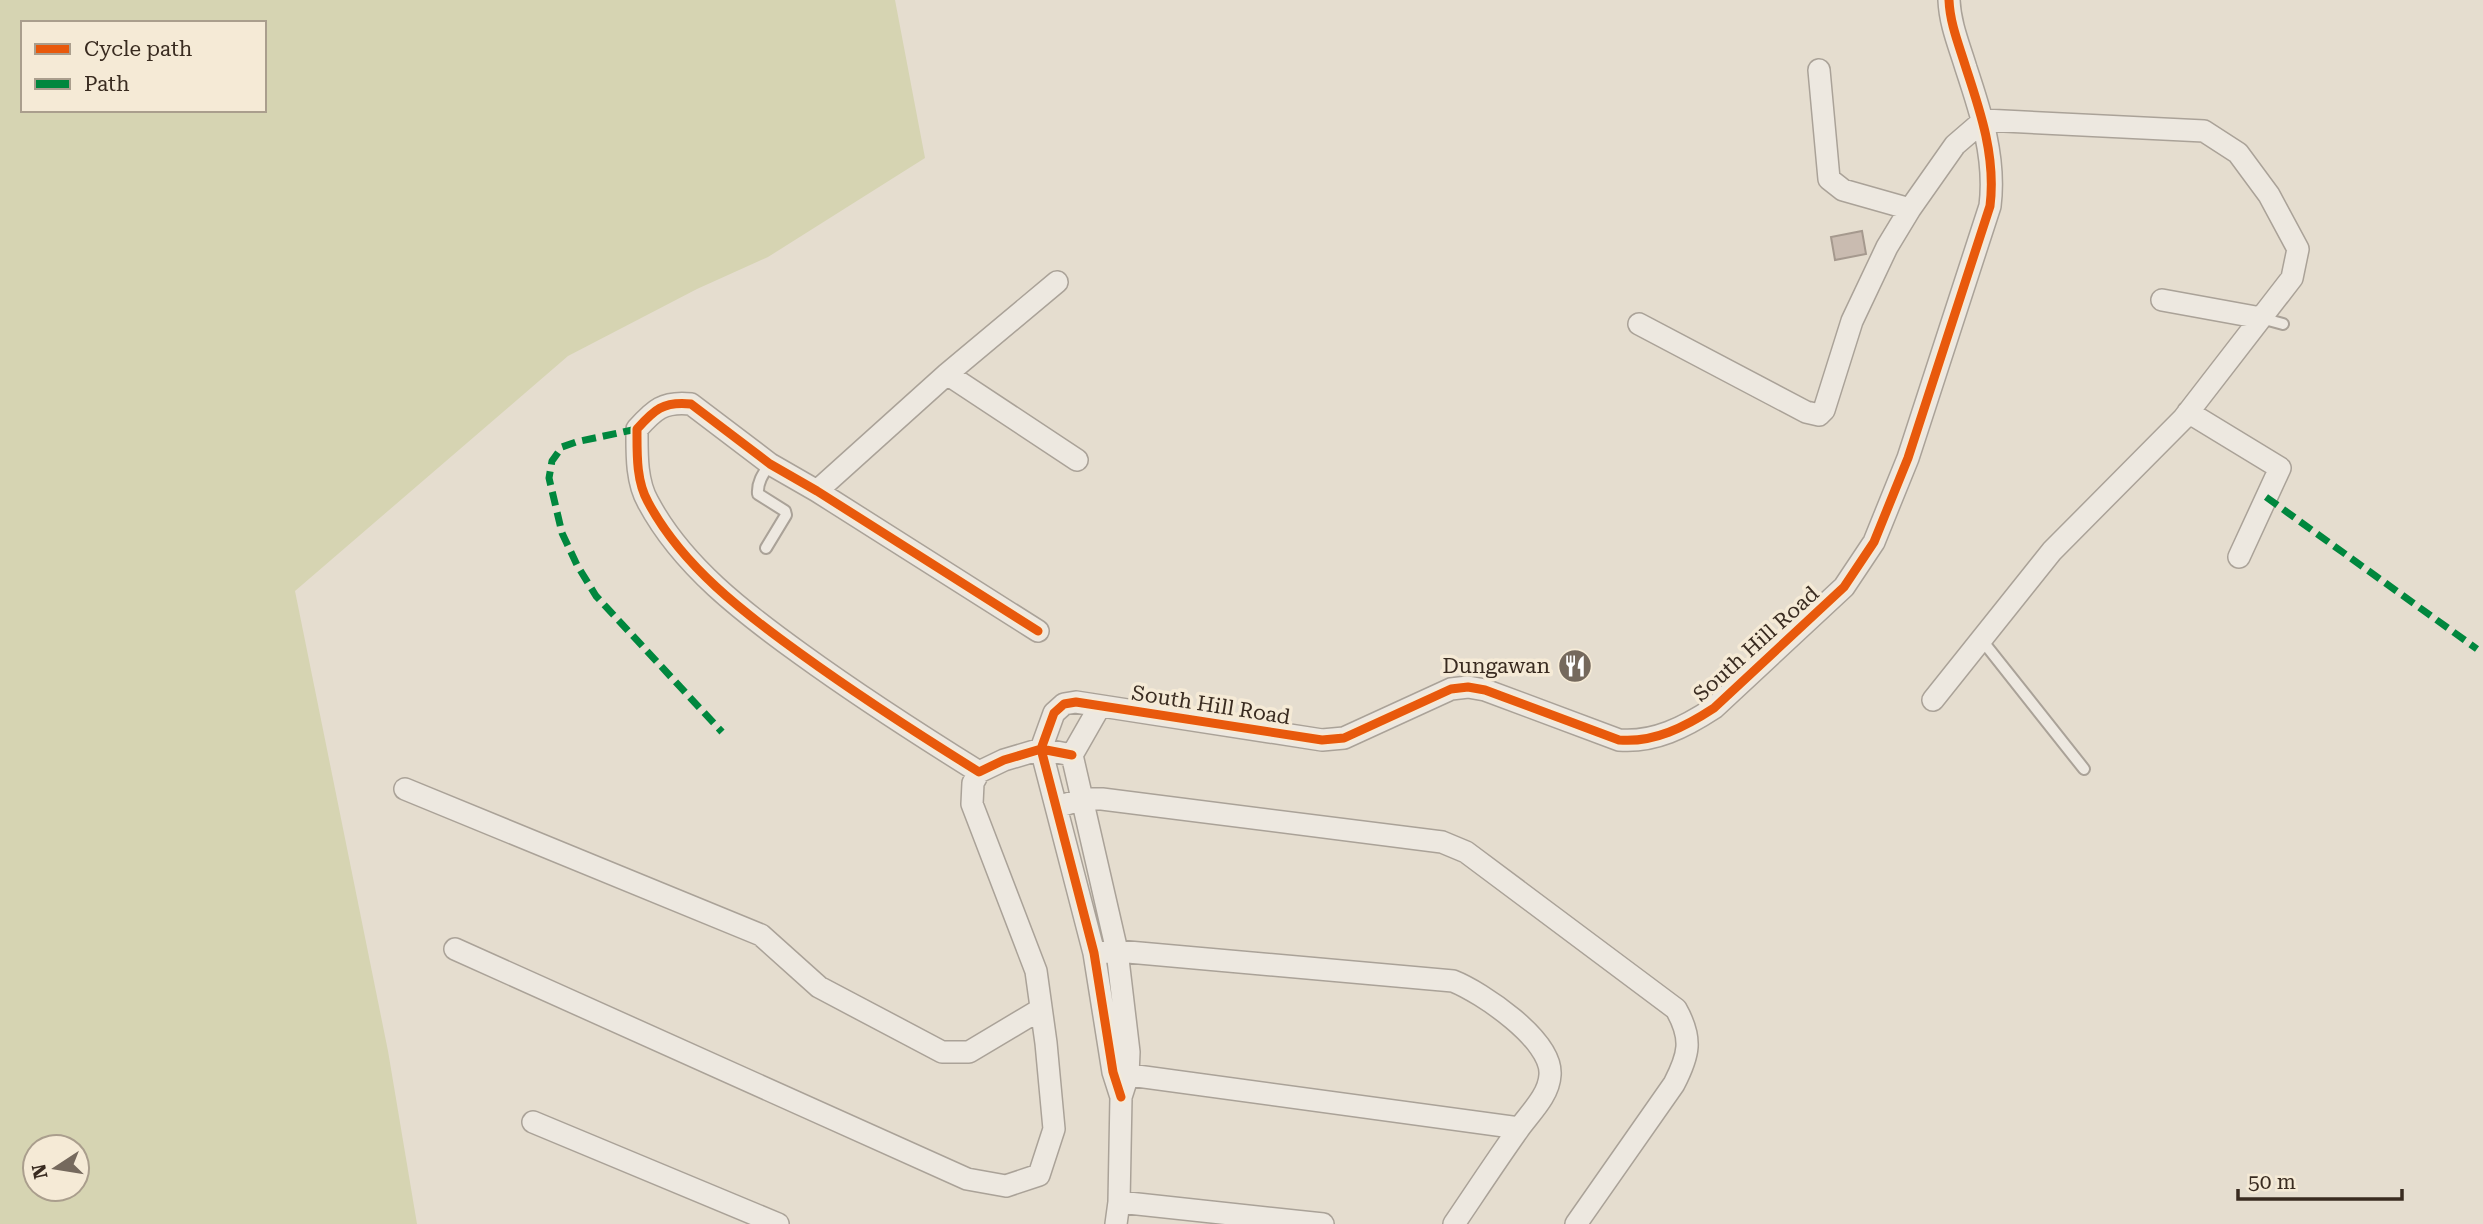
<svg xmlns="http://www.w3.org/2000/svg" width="2483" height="1224" font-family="'Roboto Serif',serif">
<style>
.green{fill:#d6d4b2;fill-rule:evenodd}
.building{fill:#c9bbb0;stroke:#a5998e;stroke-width:2}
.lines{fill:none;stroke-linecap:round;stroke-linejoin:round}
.service-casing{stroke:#aaa298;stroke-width:14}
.minor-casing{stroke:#aaa298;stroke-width:24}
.service{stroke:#ede8e0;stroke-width:10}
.minor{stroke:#ede8e0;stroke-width:21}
.quiet{stroke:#00873e;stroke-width:7;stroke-dasharray:14 7;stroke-linecap:butt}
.cycleway-casing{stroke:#f5ead6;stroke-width:13}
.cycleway{stroke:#e8590c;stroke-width:9}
.labels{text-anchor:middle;stroke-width:7;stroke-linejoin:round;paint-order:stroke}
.street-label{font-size:21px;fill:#392b20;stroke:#f5ead6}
.poi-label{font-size:21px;fill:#392b20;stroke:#f5ead6;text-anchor:end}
</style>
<rect width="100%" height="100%" fill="#e5ddcf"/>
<path class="green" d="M0,0H895L925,158L768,257L697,289L568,356L295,591L388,1051L417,1224H0ZM23,23H264V110H23ZM35,1147H77V1189H35Z"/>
<path class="building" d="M1862,231L1866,254L1835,260L1831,237Z"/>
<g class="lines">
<g class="service-casing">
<path id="service" d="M2261,318L2283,324
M766,548L786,515L785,511L758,494C757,482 763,474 770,464
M1981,639L2084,769"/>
</g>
<g class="minor-casing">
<path id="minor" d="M1819,70L1829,179L1843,190L1910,209
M2162,300L2261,318
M1639,324L1806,412L1819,415L1824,410L1852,321L1887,247L1910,209L1955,145L1984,120L2204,131L2238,153L2269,195L2298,249L2292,278L2183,419L2052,551L1933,700
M947,374L1077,460
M2188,412L2280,468L2239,557
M817,491L947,374L1057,282
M1038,631L817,491L770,464L691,404C663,401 654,410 637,429C637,453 636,481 648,502C682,566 744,613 801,654C859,696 918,734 979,772L1004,760L1041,749L1072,755
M1100,706L1072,755L1117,951L1129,1052L1128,1075L1121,1097L1119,1202L1116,1224
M405,789L761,935L819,987L942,1052H969L1041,1009
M1057,807L1083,799H1102L1442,842L1466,852L1676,1009C1693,1039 1689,1055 1674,1084L1576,1224
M455,949L967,1179L1006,1186L1039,1175L1054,1129L1046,1043L1036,971L972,804L973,783L979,772
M1094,953L1117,951L1453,981C1481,992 1553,1040 1550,1075C1549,1096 1529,1114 1518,1130C1496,1161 1475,1193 1454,1224
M1115,1073L1519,1128
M1121,1097L1113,1072L1094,953L1041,749L1054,713L1064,704L1076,702L1322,740L1344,738L1451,689L1468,687L1485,690L1619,740C1654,743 1685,727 1714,708L1844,587L1874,542L1908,458L1990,206C1996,158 1981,113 1966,68C1959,45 1950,24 1949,0
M533,1122L778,1224
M1119,1202L1323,1224"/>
</g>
<use href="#service" class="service"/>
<use href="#minor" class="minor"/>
<path class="quiet" d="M637,429L576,442L562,447L552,461L549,478L562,533L577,565L596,596L722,732
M2266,497L2477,649"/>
<g class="cycleway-casing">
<path id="cycleway" d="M1038,631L817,491L770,464L691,404C663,401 654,410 637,429C637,453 636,481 648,502C682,566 744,613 801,654C859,696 918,734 979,772L1004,760L1041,749L1072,755
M1121,1097L1113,1072L1094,953L1041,749L1054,713L1064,704L1076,702L1322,740L1344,738L1451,689L1468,687L1485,690L1619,740C1654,743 1685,727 1714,708L1844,587L1874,542L1908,458L1990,206C1996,158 1981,113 1966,68C1959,45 1950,24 1949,0"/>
</g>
<use href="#cycleway" class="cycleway"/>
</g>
<defs>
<g id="restaurant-disc" transform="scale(1.75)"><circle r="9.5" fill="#75695d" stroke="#f5ead6"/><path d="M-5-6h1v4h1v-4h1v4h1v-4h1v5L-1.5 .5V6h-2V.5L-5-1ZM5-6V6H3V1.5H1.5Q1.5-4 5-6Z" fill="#fff"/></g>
</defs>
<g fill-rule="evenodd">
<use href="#restaurant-disc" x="1575" y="666"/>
</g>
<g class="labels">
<g class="street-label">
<text transform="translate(1756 644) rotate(-42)" y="7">South Hill Road</text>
<text transform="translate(1211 705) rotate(9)" y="7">South Hill Road</text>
</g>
<g class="poi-label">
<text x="1550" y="673">Dungawan</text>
</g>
</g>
<rect x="21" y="21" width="245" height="91" fill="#f5ead6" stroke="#aa9e8d" stroke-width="2"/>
<rect x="35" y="44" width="35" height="10" fill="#e8590c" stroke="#aa9e8d" stroke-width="2"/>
<text x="84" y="56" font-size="21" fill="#392b20">Cycle path</text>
<rect x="35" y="79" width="35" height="10" fill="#00873e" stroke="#aa9e8d" stroke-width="2"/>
<text x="84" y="91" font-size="21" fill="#392b20">Path</text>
<g transform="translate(56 1168) rotate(258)"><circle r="33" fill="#f5ead6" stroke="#aa9e8d" stroke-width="2"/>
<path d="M0-5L12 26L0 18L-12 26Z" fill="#75695d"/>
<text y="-10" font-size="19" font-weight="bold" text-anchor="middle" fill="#392b20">N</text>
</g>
<path d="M2238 1189v10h164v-10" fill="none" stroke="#392b20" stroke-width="3.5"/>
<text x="2248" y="1189" font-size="21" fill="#392b20" stroke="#f5ead6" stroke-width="5" paint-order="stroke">50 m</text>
</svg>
